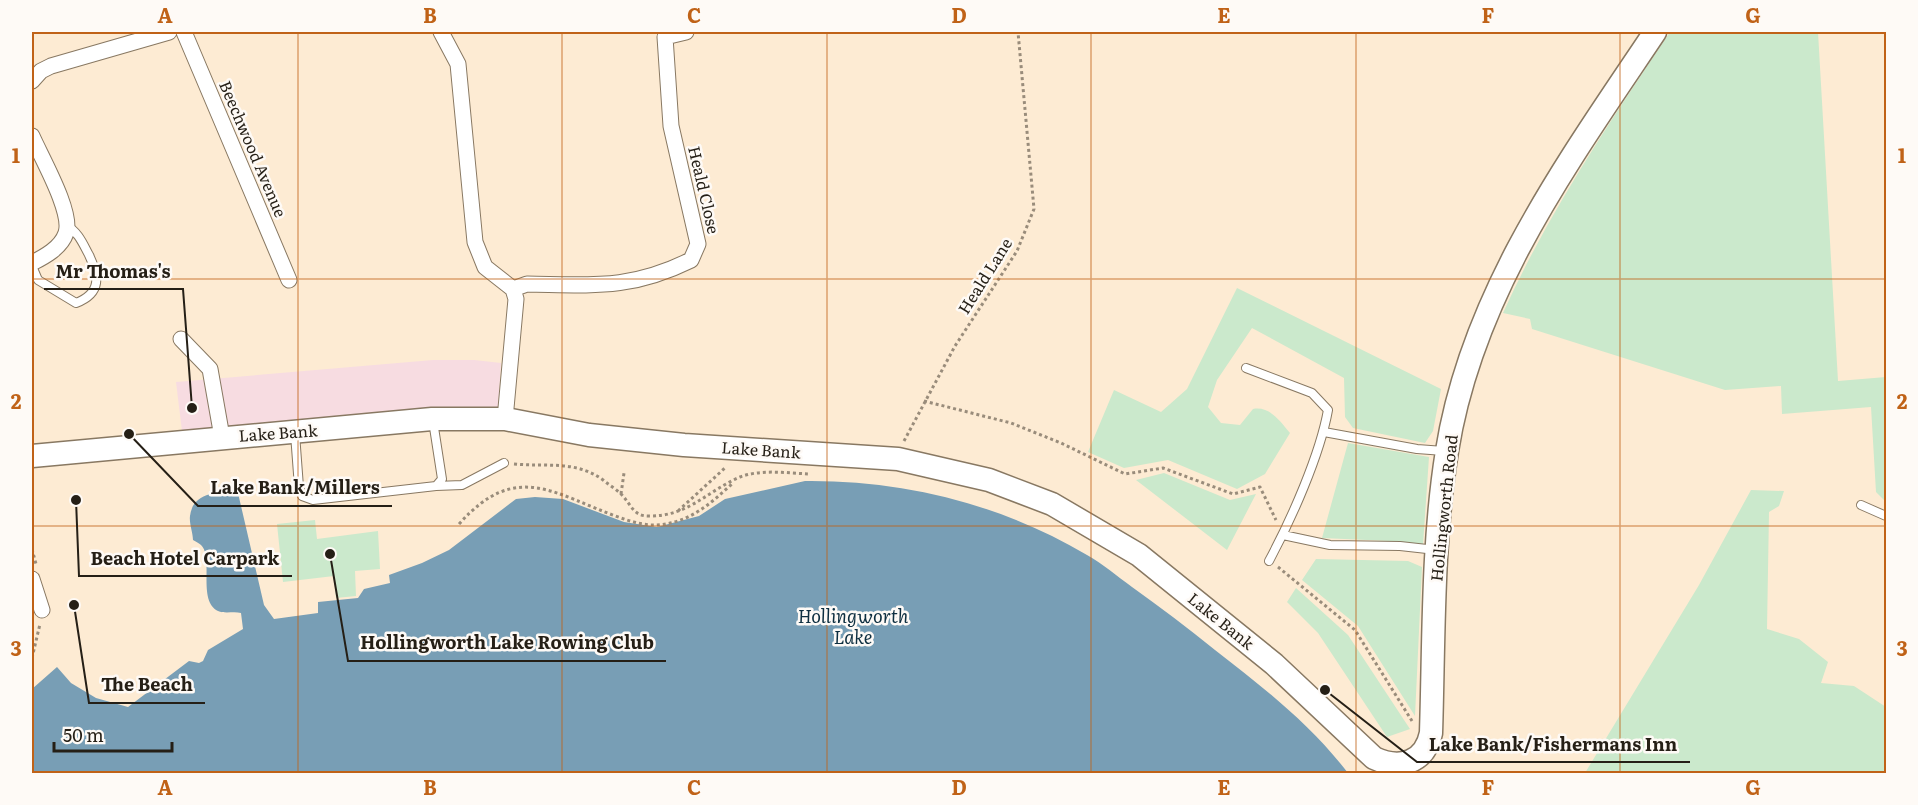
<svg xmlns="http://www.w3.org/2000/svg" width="1918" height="805" font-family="Literata,serif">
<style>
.commercial{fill:#f7dce1}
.green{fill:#cbe9cc}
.water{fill:#789eb5}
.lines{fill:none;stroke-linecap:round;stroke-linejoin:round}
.lane-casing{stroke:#887862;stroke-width:10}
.street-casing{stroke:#887862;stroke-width:17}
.secondary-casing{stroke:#887862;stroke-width:25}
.path{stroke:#998c7b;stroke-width:3;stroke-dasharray:3 3;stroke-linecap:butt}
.lane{stroke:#fff;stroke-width:8}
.street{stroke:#fff;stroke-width:15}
.secondary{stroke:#fff;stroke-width:22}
.grid{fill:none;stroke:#c06217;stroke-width:1.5;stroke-opacity:0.55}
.labels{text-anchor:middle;stroke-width:5;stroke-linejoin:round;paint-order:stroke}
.street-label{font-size:16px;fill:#251f16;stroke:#fefaf6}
.water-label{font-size:18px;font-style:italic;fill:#0d2e40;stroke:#fefaf6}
.leader{fill:none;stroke:#251f16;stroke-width:2}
.callout-dot{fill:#251f16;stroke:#fefaf6;stroke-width:2}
.callout-label{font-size:18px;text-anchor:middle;font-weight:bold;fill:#251f16;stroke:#fefaf6;stroke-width:5;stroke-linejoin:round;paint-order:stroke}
.neatline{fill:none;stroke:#c06217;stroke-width:2}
.grid-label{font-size:20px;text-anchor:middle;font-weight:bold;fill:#c06217}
</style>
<rect width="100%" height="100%" fill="#fdebd3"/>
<path class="commercial" d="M433,360H474L501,363L498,410L182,431L176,382Z"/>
<path class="green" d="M1670,32H1818L1838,381L1886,377V502L1876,492L1871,407L1782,414L1781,386L1725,390L1532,329L1530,319L1503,313C1548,213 1609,123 1670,32Z
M1237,288L1441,389L1433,431L1425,443L1353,428L1345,417L1344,378L1252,328L1217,380L1208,407L1221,423L1240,425L1253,409C1270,406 1280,421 1290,433L1265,474L1237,489L1168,460L1124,468L1088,452L1114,390L1161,412L1187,389Z
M1348,443L1429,457L1423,545L1389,541L1322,538Z
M1164,473L1230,500L1256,494L1227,550L1136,480Z
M1751,490L1784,491L1779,506L1769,512L1767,629L1799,639L1828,662L1821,683L1854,686L1886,707V773H1585L1699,585Z
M315,520L317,539L378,531L380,569L355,571L356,596L336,598L334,576L283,582L277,524Z
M1316,559L1408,561L1422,567L1415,716L1358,626L1302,580Z
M1296,588L1348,635L1410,729L1387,737L1318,633L1287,602Z"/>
<path class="water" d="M805,481C904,480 1001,504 1087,555C1103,564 1117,576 1132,587C1160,607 1188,628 1215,650C1263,687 1311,725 1348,773H32V689L57,667L71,683L96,698L128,707L189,661L199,663L203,661L208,650L243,629L241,613C234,611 225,614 218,611C197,601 214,557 201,545C199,543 196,542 193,540C193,533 189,523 190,516C193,492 217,493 236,489L238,493L264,605L274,619L318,613V602L358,598L364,589L390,583L389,575L422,563L449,550L516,499L535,497L563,499L624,522L657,527L699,516L725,499Z"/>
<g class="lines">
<g class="lane-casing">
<path id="lane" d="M32,266L38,280L76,303C102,293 99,276 89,255C82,242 79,233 66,225
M1246,368L1312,393L1328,410C1320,455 1291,520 1269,561
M1324,432L1417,449L1444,451
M295,434L299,487L302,496L313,500L436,486L442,479L433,421
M436,486L462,485L504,463
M1861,505L1886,516
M1283,535L1330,545L1400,546L1436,550"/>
</g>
<g class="street-casing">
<path id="street" d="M184,32L289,280
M441,32L458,64L475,242L485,267L513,289L516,299L505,419
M32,81L41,71L51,66L169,32
M32,136C41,157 73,212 66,233C61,248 44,257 32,263
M513,289L527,284C593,285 630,290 691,260L698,244L671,126L665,37L686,32
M181,339L210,369L222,437
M32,579L42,610"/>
</g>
<g class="secondary-casing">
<path id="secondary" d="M32,456L432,419H505L589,435L684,445L898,459L989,480L1052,504L1139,555L1274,664L1374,758C1400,770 1425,763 1431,733C1434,640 1432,544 1447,451C1472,293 1568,162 1655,32"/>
</g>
<path class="path" d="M924,401L1011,423L1061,443L1125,474L1163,468L1233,494L1260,487L1276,520
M904,441L955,346L1017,251L1034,209L1018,32
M514,464C546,467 576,460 603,480C609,485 616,489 621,494C631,504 633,516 648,516C688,517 707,491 740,477C761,469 787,473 809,474
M621,494L624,473
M678,511L726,467
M459,524C517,459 555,495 621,518C635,523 651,527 666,524C694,519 712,502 732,484
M32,549L36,564
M1278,567L1355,630L1412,721
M32,658L40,624"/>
<use href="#lane" class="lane"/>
<use href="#street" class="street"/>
<use href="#secondary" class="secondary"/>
</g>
<path class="grid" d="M298,32V774M562,32V774M827,32V774M1091,32V774M1356,32V774M1620,32V774M32,279H1886M32,526H1886"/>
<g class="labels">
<g class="street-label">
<text transform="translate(253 149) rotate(67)" y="6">Beechwood Avenue</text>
<text transform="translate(704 190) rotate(77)" y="6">Heald Close</text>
<text transform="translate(985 276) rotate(-58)" y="6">Heald Lane</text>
<text transform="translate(278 433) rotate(-4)" y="6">Lake Bank</text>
<text transform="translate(761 450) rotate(4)" y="6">Lake Bank</text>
<text transform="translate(1444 508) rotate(-84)" y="6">Hollingworth Road</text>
<text transform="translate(1221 621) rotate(39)" y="6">Lake Bank</text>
</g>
<g class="water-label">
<text x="853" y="623">Hollingworth<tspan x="853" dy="21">Lake</tspan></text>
</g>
</g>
<path class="leader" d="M192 408L183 289H44M129 434L198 506H392M76 500L79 576H292M330 554L348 661H666M74 605L89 703H205M1325 690L1417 762H1690"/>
<g class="callout-dot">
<circle cx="192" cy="408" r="6"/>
<circle cx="129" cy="434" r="6"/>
<circle cx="76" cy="500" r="6"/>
<circle cx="330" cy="554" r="6"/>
<circle cx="74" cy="605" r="6"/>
<circle cx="1325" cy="690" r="6"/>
</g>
<g class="callout-label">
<text x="113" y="278">Mr Thomas's</text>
<text x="295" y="494">Lake Bank/Millers</text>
<text x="185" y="565">Beach Hotel Carpark</text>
<text x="507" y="649">Hollingworth Lake Rowing Club</text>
<text x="147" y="691">The Beach</text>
<text x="1553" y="751">Lake Bank/Fishermans Inn</text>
</g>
<rect width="1918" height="805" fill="none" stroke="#fefaf6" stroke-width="66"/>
<path d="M54 742v9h118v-9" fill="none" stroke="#251f16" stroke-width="3"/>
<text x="63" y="742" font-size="18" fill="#251f16" stroke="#fefaf6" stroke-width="4.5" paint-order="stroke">50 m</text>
<rect x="33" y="33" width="1852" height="739" class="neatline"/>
<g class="grid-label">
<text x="165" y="23">A</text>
<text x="430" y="23">B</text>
<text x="694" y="23">C</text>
<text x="959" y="23">D</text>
<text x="1224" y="23">E</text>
<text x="1488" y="23">F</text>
<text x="1753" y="23">G</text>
<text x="16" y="163">1</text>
<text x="1902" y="163">1</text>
<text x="16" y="409">2</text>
<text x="1902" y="409">2</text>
<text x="16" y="656">3</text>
<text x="1902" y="656">3</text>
<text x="165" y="795">A</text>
<text x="430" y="795">B</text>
<text x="694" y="795">C</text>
<text x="959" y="795">D</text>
<text x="1224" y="795">E</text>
<text x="1488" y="795">F</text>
<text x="1753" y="795">G</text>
</g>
</svg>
